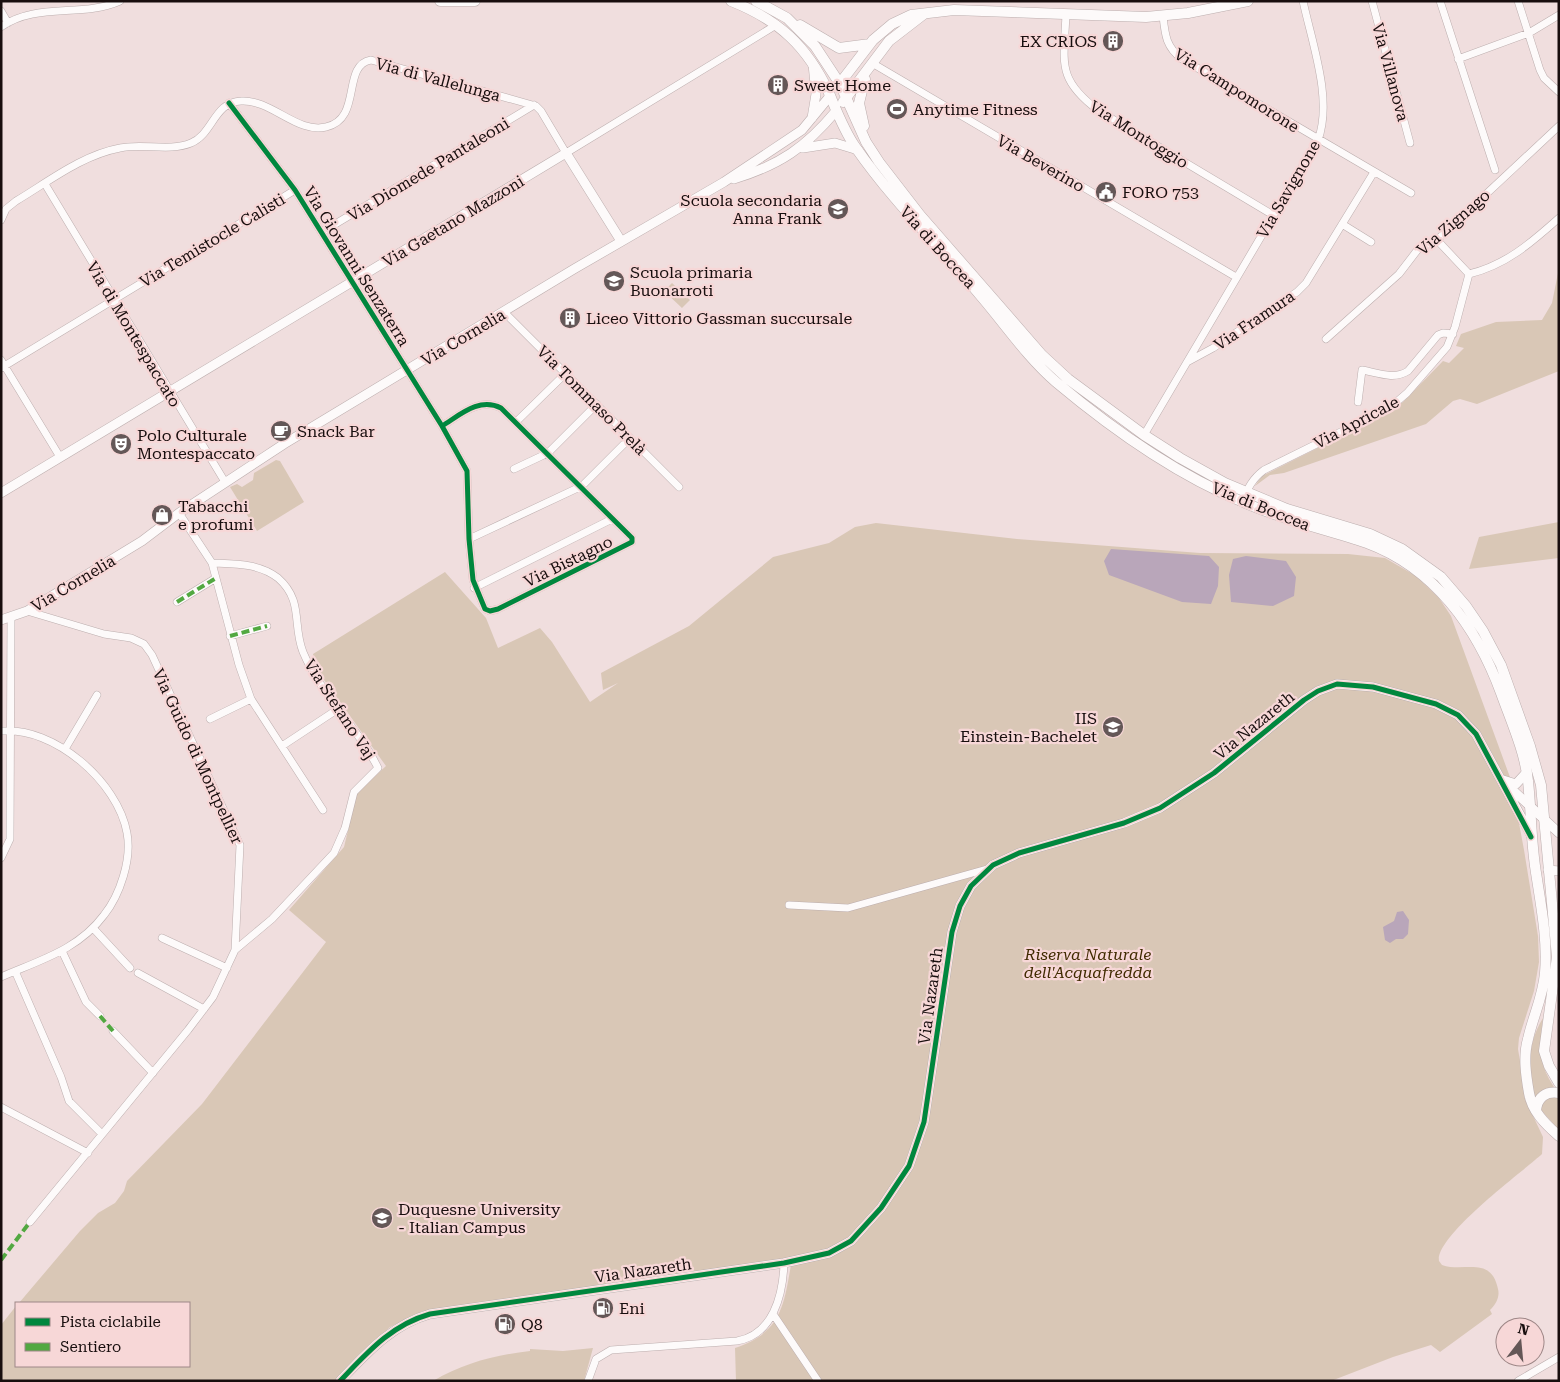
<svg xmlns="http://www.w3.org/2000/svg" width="1560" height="1382" font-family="'Roboto Serif',serif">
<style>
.green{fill:#d9c7b6}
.water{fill:#b9a6ba}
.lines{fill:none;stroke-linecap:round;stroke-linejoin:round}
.minor-casing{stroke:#bcaeae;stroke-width:8}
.tertiary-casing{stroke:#bcaeae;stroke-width:10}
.secondary-casing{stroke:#bcaeae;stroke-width:11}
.minor{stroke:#fdfafa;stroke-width:7}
.tertiary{stroke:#fdfafa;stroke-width:9}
.secondary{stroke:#fdfafa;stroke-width:10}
.quiet{stroke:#52a841;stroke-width:4;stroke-dasharray:8 4;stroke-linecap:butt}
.cycleway-casing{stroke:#f7d7d7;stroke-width:8}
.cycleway{stroke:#00873e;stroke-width:5}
.labels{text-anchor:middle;stroke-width:4.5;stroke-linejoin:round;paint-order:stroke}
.poi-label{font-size:16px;fill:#180e0e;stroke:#f7d7d7;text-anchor:start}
.street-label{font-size:16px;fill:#180e0e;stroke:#f7d7d7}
.park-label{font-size:16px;font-style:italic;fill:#402b01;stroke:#f7d7d7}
</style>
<rect width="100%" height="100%" fill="#f0dede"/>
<path class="green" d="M1559,268V371L1477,404L1460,399L1453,401L1426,424L1284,473L1270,475L1255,486L1262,476L1387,413L1403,402L1443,361L1449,363L1464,348L1456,346L1461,334L1496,322L1542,320L1552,303Z
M672,283L690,300L682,308L664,291Z
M276,460L280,461L304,502L257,531L230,487L237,484L242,487L253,480L254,473Z
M1559,522V558L1469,569L1479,537Z
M876,523L1017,539L1200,553L1348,554L1385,558L1416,576L1439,598L1451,616L1511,780L1524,850L1538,936L1539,962L1534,991L1519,1038L1518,1049L1527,1103L1543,1137L1542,1154C1522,1172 1435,1236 1439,1261L1442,1265C1464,1273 1491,1255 1498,1289C1500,1297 1496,1304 1490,1310L1492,1314L1440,1352L1431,1345L1393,1357L1331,1381H736L735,1348C783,1332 784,1304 792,1259L427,1312L423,1311L390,1327L336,1381H1V1325L16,1306V1366H189V1303H19L80,1231L98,1213L115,1203L124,1191L127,1181L202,1104L326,942L289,910L344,847L357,793L386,766L314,666L313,654L445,572L486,618L498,648L540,628L552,642L590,702L618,683L603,690L601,673L689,626L773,557L829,543L855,527Z
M1543,1018C1539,1049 1538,1064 1556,1090L1535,1098C1526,1071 1528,1042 1543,1018Z
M1554,1096L1559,1098V1130L1539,1108L1541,1101Z
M593,1348L584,1381H433C464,1363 495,1355 530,1351V1349L563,1351Z"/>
<path class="water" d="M1111,549L1209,556L1219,567L1218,586L1211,604L1182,602L1109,575L1104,561Z
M1246,556L1286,561L1296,577L1294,596L1273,606L1231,602L1229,575L1233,559Z
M1403,911L1409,920L1408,934L1403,939H1396L1390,943L1385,940L1383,927L1394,921L1397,912Z"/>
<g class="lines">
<g class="minor-casing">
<path id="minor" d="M1372,1L1410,143
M1440,1L1495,170
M1518,1L1540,70L1544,78L1559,92
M1,11L8,23
M1066,14C1064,63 1056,79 1099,111L1273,215
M1163,16C1165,35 1166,47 1182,59L1411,193
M1,27C36,2 82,18 120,1
M1458,59L1529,33L1559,15
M872,63L1236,277
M229,103L295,190L442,426C460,415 479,397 501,408L632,538V542L498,609L490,611L485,609L473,580L469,539L467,471L442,426
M45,184L225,482
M1,220L6,209L16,201C48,182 82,155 120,148C143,143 169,152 191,143C213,134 214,102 241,101C271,99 297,134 326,127C363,119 341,65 371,60L536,106L541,111L566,153L776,25
M1342,224L1371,242
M322,232L534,105
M1437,240L1469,274
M1469,274C1506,265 1531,243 1559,218
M504,312L679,487
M1326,339L1399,274L1419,248L1437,240L1559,126
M1,360L60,457
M1189,361L1213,348L1297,292L1306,283L1374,172
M1,368L295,190
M1358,402L1362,370C1378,373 1394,380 1408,371L1438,335L1443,333L1453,334
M517,421L566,373
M1144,435L1318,140C1333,100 1312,43 1303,1
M514,469L548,453L597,404
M1242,502C1248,488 1252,479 1264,470L1365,420L1393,405L1407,393L1447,347L1455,327L1469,274
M179,513L212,563L239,665L251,699L323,810
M469,539L582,486L630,438
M212,563C234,564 259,563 278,578C304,601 292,624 303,652C321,695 358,727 378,768L354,792L345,828L334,853L272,919L235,950
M474,588L612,519
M177,602L216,578
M27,611L104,634L131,638L144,644L152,655L240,845L235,950L213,997L188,1030L30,1222
M230,636L267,626
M210,719L251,699
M1,731C54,726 118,782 127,833C132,859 120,895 104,915C78,950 40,960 1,977
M282,746L338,709
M65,749L97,695
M1,858L10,839L11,617
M789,905L848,908L987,869
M93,928L130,968
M162,938L227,968
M62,951L86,1002L100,1016
M15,971L61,1077L69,1101L102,1134
M138,973L204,1009
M113,1031L153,1073
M1,1107L88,1153
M773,1314L818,1381
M588,1381L596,1359L611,1350L737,1341C773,1335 783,1295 784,1263
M1518,1381L1559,1357"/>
</g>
<g class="tertiary-casing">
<path id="tertiary" d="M812,118L816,94L813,64
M803,148L835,143L858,150
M734,179C780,165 806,147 836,111
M1,493L566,153L621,241
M1,620L27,611L142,541L179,513L284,444L574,269L724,182L802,130L830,96
M1503,780L1516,784L1527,772
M1506,784L1559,833
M1548,870L1559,871
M340,1381C367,1353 391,1325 430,1314L784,1263L829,1253L851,1241L881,1208L909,1166L924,1122L952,932L960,906L971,886L993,865L1019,853L1124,823L1160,808L1214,773L1304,700L1318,691L1337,684L1373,687L1436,704L1458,715L1476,734L1531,835"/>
</g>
<g class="secondary-casing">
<path id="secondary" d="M440,1H475
M731,1C779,20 807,46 829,93C837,112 844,131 856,148C893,201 939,246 980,295C1005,324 1027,357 1056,382C1112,429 1175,474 1243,502C1283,520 1326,529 1367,543C1435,568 1477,628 1501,693C1511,721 1525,752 1528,781C1531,809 1531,837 1535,866C1540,901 1548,937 1545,973C1543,997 1533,1016 1528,1039C1523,1056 1526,1076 1529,1093C1532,1111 1545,1124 1559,1136
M756,1L787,18L815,46L840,84L866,142L879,162L920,215L1042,355L1068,379L1144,435L1180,458L1225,483L1287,509L1370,534L1402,549L1441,577L1466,606L1483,631L1501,665L1530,746L1541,785L1557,957L1544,1051L1549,1066L1559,1083
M800,25L839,48L870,44
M837,87L873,40L892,24L911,15L954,10L1146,17L1188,13L1248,1
M843,102L889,41L924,14
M864,126L859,103L865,79
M1536,1111C1537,1097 1546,1091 1559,1093"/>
</g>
<use href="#minor" class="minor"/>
<use href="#tertiary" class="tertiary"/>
<use href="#secondary" class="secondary"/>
<path class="quiet" d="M177,602L216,578
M230,636L267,626
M100,1016L113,1031
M1,1260L30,1222"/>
<g class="cycleway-casing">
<path id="cycleway" d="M229,103L295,190L442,426C460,415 479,397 501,408L632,538V542L498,609L490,611L485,609L473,580L469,539L467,471L442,426
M340,1381C367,1353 391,1325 430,1314L784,1263L829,1253L851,1241L881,1208L909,1166L924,1122L952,932L960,906L971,886L993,865L1019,853L1124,823L1160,808L1214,773L1304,700L1318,691L1337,684L1373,687L1436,704L1458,715L1476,734L1531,837"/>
</g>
<use href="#cycleway" class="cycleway"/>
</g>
<defs>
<g id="building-disc" transform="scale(1.125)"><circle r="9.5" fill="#645757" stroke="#f7d7d7"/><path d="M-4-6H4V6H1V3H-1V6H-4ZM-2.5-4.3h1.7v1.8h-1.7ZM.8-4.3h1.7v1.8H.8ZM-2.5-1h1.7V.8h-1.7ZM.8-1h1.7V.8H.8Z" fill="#fff"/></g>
<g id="stadium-disc" transform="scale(1.125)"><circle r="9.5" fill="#645757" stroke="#f7d7d7"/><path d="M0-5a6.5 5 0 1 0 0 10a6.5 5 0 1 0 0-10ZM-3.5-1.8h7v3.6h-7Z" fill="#fff"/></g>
<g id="civic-disc" transform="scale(1.125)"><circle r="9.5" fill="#645757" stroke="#f7d7d7"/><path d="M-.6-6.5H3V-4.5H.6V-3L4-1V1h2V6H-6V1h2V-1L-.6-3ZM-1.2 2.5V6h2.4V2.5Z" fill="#fff"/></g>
<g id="school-disc" transform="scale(1.125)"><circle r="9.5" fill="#645757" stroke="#f7d7d7"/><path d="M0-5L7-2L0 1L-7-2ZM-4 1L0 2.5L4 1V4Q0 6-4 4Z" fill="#fff"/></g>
<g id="cafe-disc" transform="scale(1.125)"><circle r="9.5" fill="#645757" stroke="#f7d7d7"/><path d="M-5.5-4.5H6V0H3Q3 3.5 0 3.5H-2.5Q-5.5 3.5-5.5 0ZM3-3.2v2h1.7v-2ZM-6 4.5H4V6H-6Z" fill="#fff"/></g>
<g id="theatre-disc" transform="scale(1.125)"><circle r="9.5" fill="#645757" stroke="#f7d7d7"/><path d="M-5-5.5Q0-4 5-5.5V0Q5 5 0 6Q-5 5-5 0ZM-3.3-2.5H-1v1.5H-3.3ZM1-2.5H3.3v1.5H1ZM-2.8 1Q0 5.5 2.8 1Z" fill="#fff"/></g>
<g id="shop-disc" transform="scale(1.125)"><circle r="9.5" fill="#645757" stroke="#f7d7d7"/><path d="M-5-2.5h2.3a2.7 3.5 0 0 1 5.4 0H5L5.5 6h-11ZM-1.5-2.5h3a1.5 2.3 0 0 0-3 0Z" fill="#fff"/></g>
<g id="university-disc" transform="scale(1.125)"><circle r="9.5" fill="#645757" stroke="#f7d7d7"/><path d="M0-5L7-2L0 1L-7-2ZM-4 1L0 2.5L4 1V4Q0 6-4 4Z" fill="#fff"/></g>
<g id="fuel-disc" transform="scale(1.125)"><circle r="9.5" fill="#645757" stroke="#f7d7d7"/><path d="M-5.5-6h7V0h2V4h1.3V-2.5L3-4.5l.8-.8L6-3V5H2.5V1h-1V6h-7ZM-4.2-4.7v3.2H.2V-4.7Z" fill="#fff"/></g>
</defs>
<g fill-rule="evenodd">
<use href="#building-disc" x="1113" y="41"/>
<use href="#building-disc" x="778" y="85"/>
<use href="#stadium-disc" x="897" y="109"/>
<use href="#civic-disc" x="1106" y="192"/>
<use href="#school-disc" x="838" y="209"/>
<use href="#school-disc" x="614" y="281"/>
<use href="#building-disc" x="570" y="318"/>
<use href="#cafe-disc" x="281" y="431"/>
<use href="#theatre-disc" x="121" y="444"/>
<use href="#shop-disc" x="162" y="515"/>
<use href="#school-disc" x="1113" y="727"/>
<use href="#university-disc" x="382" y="1218"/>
<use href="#fuel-disc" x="603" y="1308"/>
<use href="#fuel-disc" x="505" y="1324"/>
</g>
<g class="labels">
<g class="poi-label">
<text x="1097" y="47" text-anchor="end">EX CRIOS</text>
<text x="794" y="91">Sweet Home</text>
<text x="913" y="115">Anytime Fitness</text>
<text x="1122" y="198">FORO 753</text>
<text x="822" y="206" text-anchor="end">Scuola secondaria<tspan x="822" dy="18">Anna Frank</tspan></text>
<text x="630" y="278">Scuola primaria<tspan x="630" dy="18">Buonarroti</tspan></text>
<text x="586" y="324">Liceo Vittorio Gassman succursale</text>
<text x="297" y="437">Snack Bar</text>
<text x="137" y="441">Polo Culturale<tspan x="137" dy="18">Montespaccato</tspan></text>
<text x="178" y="512">Tabacchi<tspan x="178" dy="18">e profumi</tspan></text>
<text x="1097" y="724" text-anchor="end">IIS<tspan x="1097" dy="18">Einstein-Bachelet</tspan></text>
<text x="398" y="1215">Duquesne University<tspan x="398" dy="18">- Italian Campus</tspan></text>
<text x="619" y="1314">Eni</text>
<text x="521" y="1330">Q8</text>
</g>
<g class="street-label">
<text transform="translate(1391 72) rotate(75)" y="6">Via Villanova</text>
<text transform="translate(438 79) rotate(15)" y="6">Via di Vallelunga</text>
<text transform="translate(1237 90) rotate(32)" y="6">Via Campomorone</text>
<text transform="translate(1139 134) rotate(32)" y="6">Via Montoggio</text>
<text transform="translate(1041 163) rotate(30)" y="6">Via Beverino</text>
<text transform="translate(428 169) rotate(-31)" y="6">Via Diomede Pantaleoni</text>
<text transform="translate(1288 189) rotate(-60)" y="6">Via Savignone</text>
<text transform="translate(453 221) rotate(-31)" y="6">Via Gaetano Mazzoni</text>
<text transform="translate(1453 222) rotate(-41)" y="6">Via Zignago</text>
<text transform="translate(212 240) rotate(-31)" y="6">Via Temistocle Calisti</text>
<text transform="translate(938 247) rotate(48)" y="6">Via di Boccea</text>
<text transform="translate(357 266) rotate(58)" y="6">Via Giovanni Senzaterra</text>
<text transform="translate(1254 320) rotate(-34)" y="6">Via Framura</text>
<text transform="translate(134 334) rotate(59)" y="6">Via di Montespaccato</text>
<text transform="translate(463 337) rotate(-31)" y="6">Via Cornelia</text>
<text transform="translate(592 400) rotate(45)" y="6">Via Tommaso Prelà</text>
<text transform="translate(1356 422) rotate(-28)" y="6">Via Apricale</text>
<text transform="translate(1261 506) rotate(22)" y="6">Via di Boccea</text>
<text transform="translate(568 561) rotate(-26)" y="6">Via Bistagno</text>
<text transform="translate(73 583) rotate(-31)" y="6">Via Cornelia</text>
<text transform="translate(340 709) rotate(57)" y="6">Via Stefano Vaj</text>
<text transform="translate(1254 725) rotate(-39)" y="6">Via Nazareth</text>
<text transform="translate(198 756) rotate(65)" y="6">Via Guido di Montpellier</text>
<text transform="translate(930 996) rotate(-82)" y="6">Via Nazareth</text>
<text transform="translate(643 1270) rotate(-8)" y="6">Via Nazareth</text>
</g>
<g class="park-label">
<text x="1088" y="960">Riserva Naturale<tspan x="1088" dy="18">dell'Acquafredda</tspan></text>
</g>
</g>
<rect width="1560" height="1382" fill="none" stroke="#180e0e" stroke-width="5"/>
<rect x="15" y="1302" width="175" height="65" fill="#f7d7d7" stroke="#9e8787"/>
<rect x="25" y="1318" width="25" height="8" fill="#00873e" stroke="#9e8787"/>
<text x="60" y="1327" font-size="15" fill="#180e0e">Pista ciclabile</text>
<rect x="25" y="1343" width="25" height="8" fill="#52a841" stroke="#9e8787"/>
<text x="60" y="1352" font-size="15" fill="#180e0e">Sentiero</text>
<g transform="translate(1520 1342) rotate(16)"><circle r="24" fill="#f7d7d7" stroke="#9e8787"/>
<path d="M0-4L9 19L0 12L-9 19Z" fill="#645757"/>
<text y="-8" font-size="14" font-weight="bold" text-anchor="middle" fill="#180e0e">N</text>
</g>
</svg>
